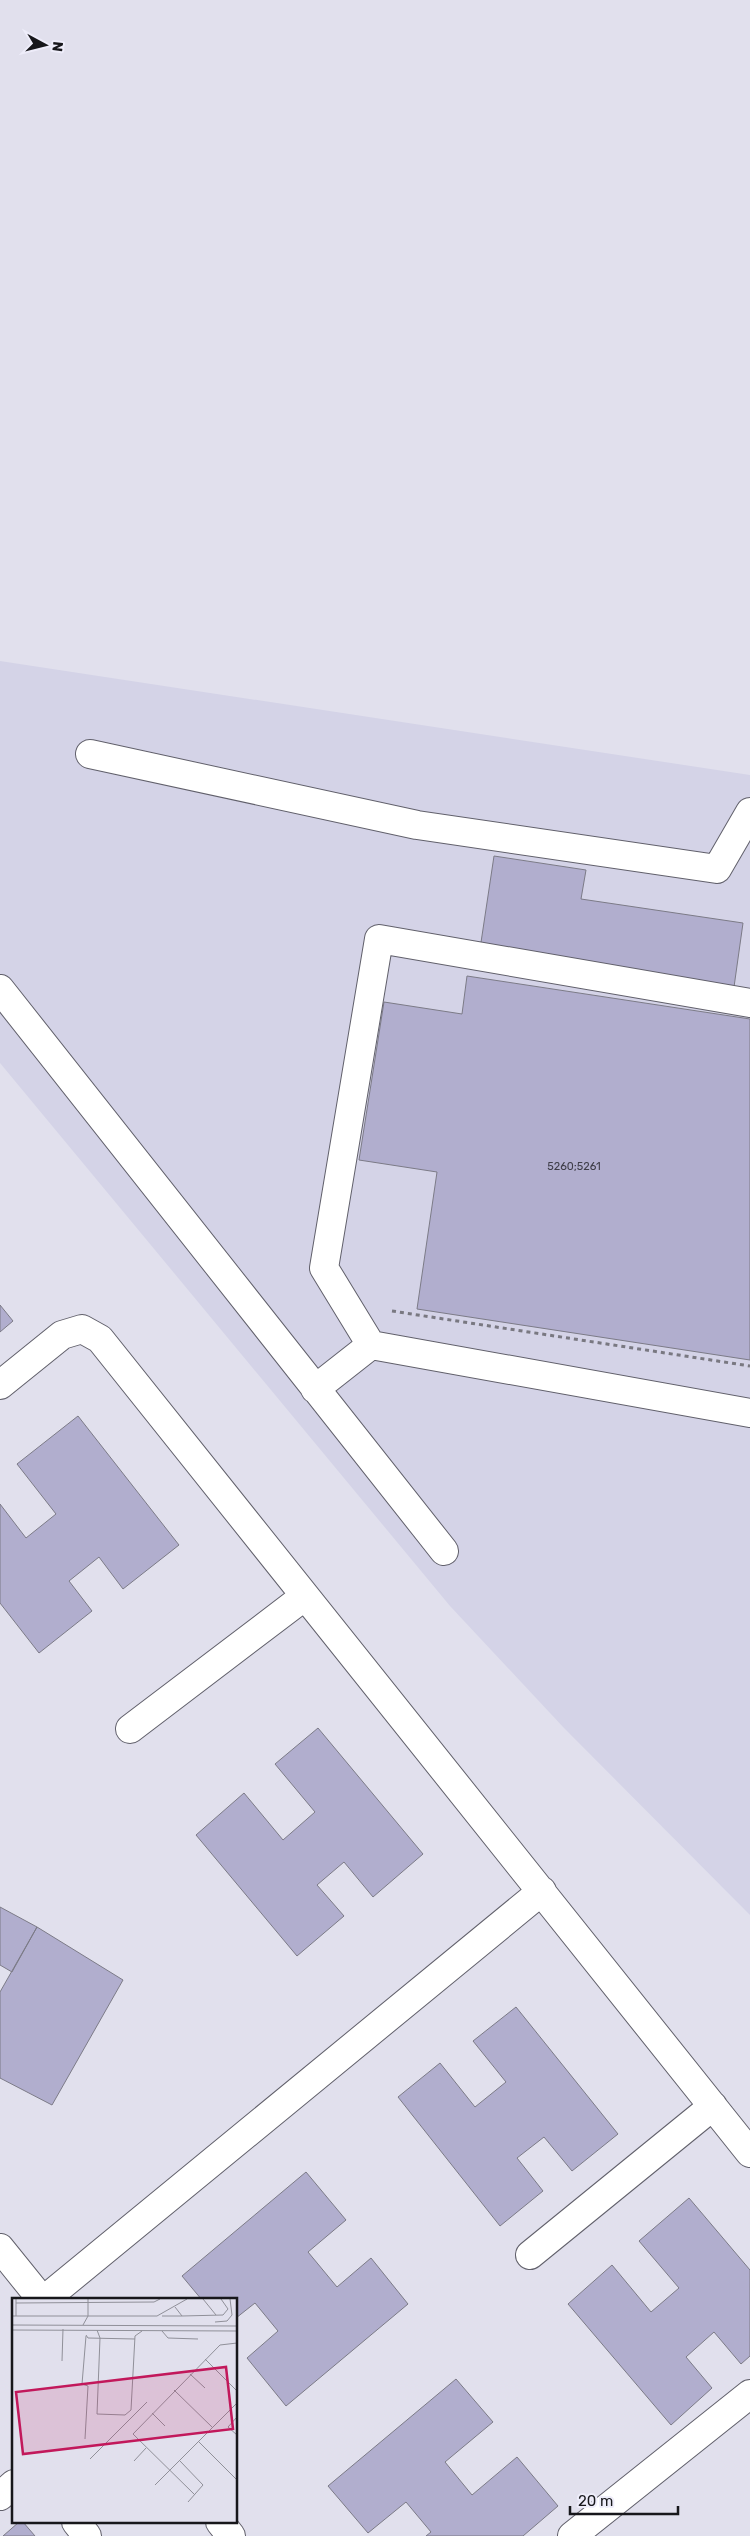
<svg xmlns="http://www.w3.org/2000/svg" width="750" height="2536" font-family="Rubik,sans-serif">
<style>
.built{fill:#d4d3e7}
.building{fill:#b1aece;stroke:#7c7b87}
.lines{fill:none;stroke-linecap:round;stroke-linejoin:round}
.minor-casing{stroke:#61606b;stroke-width:30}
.path{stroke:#797881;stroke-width:3;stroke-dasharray:4 4;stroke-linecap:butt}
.minor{stroke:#fff;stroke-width:28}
.labels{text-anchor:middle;stroke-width:4.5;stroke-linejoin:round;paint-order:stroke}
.number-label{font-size:11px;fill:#3e3d48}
.inset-road{fill:none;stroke:#909099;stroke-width:1}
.view{fill:#c2185b;fill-opacity:0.15;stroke:#c2185b;stroke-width:2.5}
.inset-edge{fill:none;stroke:#17171b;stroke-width:2.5}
</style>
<rect width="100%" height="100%" fill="#e1e0ed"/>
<path class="built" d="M0,661L750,775V1915L564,1728L450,1606L0,1063Z"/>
<path class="building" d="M494,856L586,870L581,899L743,923L734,987L480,949Z
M467,976L750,1019V1360L417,1309L437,1172L359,1160L384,1002L462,1014Z
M0,1305L13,1321L0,1332Z
M78,1416L179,1545L123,1589L99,1557L69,1581L92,1611L39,1653L0,1603V1504L26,1538L56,1514L17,1464Z
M318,1728L423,1854L373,1897L344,1862L317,1885L344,1916L297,1956L196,1835L244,1793L283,1840L315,1812L275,1764Z
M0,1907L37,1927L12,1972L0,1965Z
M37,1927L123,1980L52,2105L0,2078V1992Z
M516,2007L618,2134L572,2171L544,2137L517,2158L543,2191L500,2226L398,2097L440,2063L475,2107L506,2082L473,2041Z
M306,2172L346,2220L308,2252L337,2287L371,2258L408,2304L286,2406L247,2358L278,2331L255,2303L236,2318V2300H202L182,2276Z
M689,2198L750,2270V2356L741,2364L714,2332L686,2357L712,2388L671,2425L568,2304L612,2265L651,2312L679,2288L639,2241Z
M456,2379L493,2422L445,2462L472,2495L517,2457L558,2506L523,2536H426L431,2532L406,2502L368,2533L328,2486Z
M19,2522H23L35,2536H3Z"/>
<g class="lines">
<g class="minor-casing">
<path id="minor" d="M90,754L417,825L717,869L750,812
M0,989L444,1551
M750,1003L379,939L324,1268L371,1345L750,1413
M0,1385L62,1335L82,1329L100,1339L750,2153
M315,1389L371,1345
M130,1729L305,1596
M0,2248L42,2300
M530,2255L713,2106
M44,2300L542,1891
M0,2496L14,2484
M76,2522L87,2536
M220,2522L231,2536
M572,2536L750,2394"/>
</g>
<path class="path" d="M392,1311L750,1366"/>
<use href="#minor" class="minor"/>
</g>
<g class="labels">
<g class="number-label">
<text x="574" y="1170">5260;5261</text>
</g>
</g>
<g transform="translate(12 2298)">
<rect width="225" height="225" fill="#e1e0ed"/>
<path class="inset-road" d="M4,1V18M191,1L204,17M4,5L142,4L148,1M163,9L170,18L211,17L216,11L209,1M0,18H145L175,1M150,18H170M203,24L215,23L220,17L218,1M0,27L225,28M71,27L76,18V1M0,32L225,33M85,32L88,40L85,116L113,117L119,112L123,38L130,33M150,33L156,40L186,41M74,37L76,40L123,41M193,61L225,93M50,63L51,31M178,76L193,90M162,92L201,130M140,115L153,128M225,119L216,129L225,137M73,141L76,88L70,86L74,38M187,144L225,182M78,161L135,104M122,163L134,150M168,163L191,187L176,204M143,187L225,105M183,197L121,136L208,47L225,45"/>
<path class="view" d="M214,69L221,131L11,156L4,94Z"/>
<rect width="225" height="225" class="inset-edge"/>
</g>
<g transform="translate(45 45) rotate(97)" stroke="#eeedfa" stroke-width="4" paint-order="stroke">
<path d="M0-4L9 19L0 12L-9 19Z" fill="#17171b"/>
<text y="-8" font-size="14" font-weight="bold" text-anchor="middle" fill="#17171b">N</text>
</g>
<path d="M570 2506v8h108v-8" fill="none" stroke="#17171b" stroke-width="2.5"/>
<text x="578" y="2506" font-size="15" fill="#17171b" stroke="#eeedfa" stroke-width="4" paint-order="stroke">20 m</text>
</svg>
